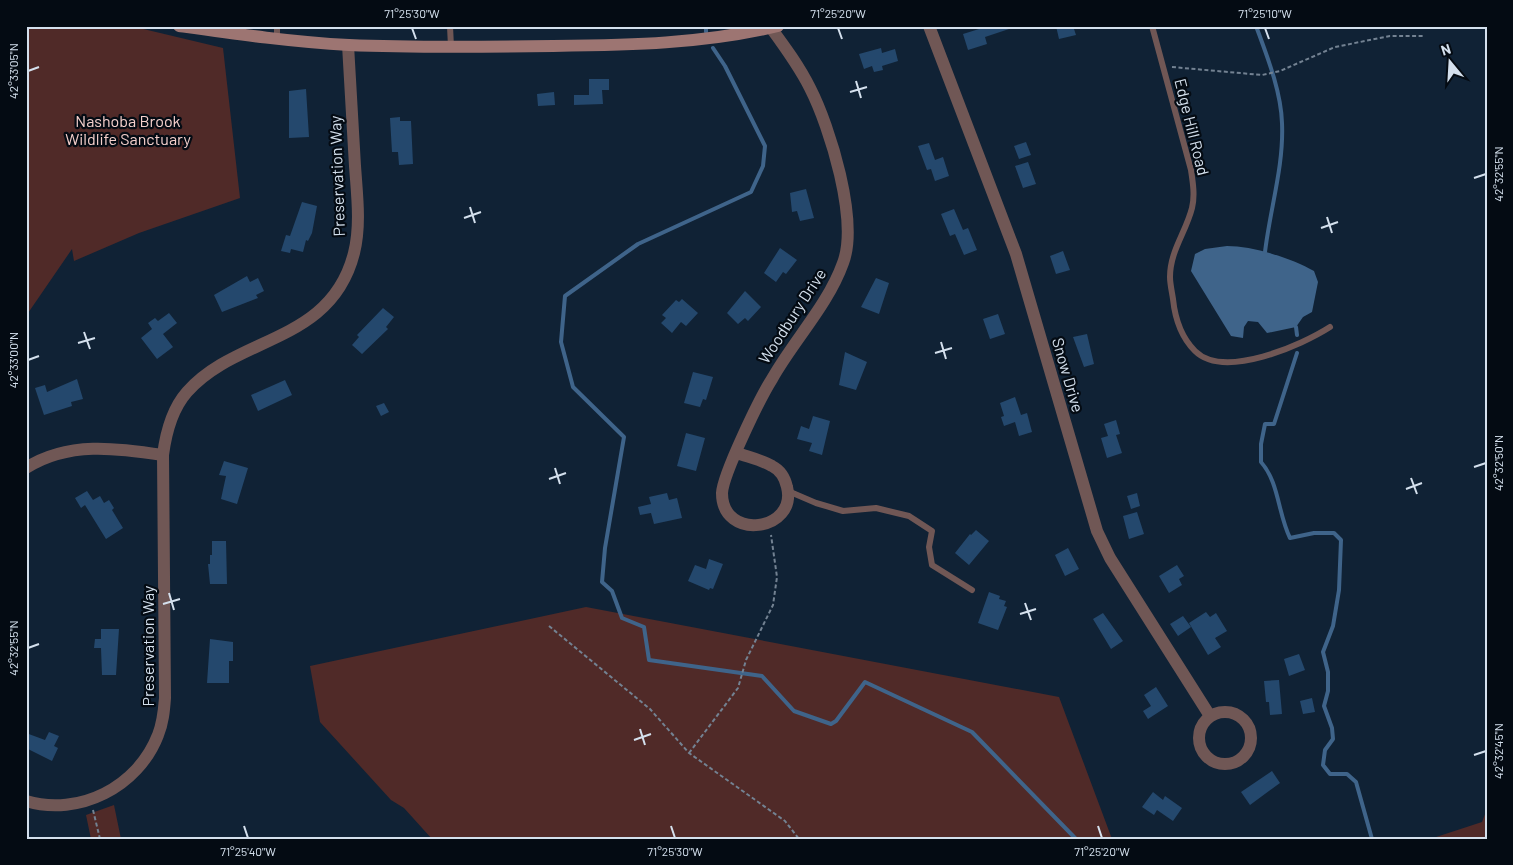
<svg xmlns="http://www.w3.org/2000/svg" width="1513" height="865" font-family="Barlow,sans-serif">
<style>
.green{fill:#502a28}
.water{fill:#3f648a}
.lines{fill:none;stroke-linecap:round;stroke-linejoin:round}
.stream{stroke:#3f648a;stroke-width:4}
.building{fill:#24486d}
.path{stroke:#738292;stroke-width:2;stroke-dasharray:4 2.5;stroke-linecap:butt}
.service{stroke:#705755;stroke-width:6}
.minor{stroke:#705755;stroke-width:12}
.secondary{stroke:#9d7572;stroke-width:12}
.ticks{fill:none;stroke:#d4e0ed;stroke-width:2}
.labels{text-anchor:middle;stroke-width:4.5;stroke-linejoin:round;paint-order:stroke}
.park-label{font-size:16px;fill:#f5d0cc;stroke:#040b13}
.street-label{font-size:16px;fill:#d4e0ed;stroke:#040b13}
.neatline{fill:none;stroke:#d4e0ed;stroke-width:2}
.ticks-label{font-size:12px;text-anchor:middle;fill:#d4e0ed}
</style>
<rect width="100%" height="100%" fill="#102235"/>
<path class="green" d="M26,26L135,27L223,48L240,198L139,233L74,261L72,249L26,316Z
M586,607L1059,697L1112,839H432L404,808L391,800L320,722L310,666Z
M114,805L121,839H91L86,815Z
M1487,809V839H1430L1482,822Z"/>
<path class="water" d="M1227,246C1253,246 1291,258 1314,271L1318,282L1312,312L1303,317L1296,327L1267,333L1258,322L1248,321L1244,327L1243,338L1231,336L1191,271L1195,254L1205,249Z"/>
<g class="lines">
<path class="stream" d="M706,26V32
M1256,26C1267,56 1281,91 1282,123C1284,166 1270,209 1265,252
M713,48L725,66L765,146L763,166L751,192L638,244L565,296L561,342L573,387L624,437L605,548L602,582L612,591L622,618L644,627L649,660L762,676L794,711L831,724L836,721L865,682L972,732L1076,839
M1296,327L1297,335
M1297,353L1274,424H1265L1261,444V462C1279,482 1278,514 1290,538L1314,533H1334L1341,540L1339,590L1333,626L1323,652L1328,672V691L1324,706L1332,728L1333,739L1325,750L1323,765L1330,774H1347L1356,782L1372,839
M1486,839L1487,837"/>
</g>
<path class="building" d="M978,26H1012V28L985,37L987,44L968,50L963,34L979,29Z
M1056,26H1073L1076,35L1059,39Z
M881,48L882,53L895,49L898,61L882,66L883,70L874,72L872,66L864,69L859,54Z
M589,79H609V90H602L603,104L574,105V95H589Z
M306,89L309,137L289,138V91Z
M554,92L555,105L538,106L537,94Z
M400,117V121H411L413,164L399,165L398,152H392L390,118Z
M1026,142L1031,155L1019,159L1014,146Z
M929,143L935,160L943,157L949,176L935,181L931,169L927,170L918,146Z
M1028,162L1036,184L1023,188L1015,166Z
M806,189L814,218L800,221L797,211L792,212L790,193Z
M302,202L317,206L312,233L308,241L306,240L303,252L291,249L290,253L281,251L286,235L290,236Z
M954,209L963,230L968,228L977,250L964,255L955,234L950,236L941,214Z
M780,248L797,260L786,274L783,272L776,282L764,273Z
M1063,251L1070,270L1056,274L1050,256Z
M247,276L250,282L258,278L264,291L256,295L258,298L222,312L214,295Z
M876,278L889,283L879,314L861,307Z
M745,291L761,307L748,321L745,318L738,324L727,313Z
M682,299L698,313L686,326L681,322L672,333L661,323L666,318L662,315L676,300L679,302Z
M383,308L394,317L386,327L388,329L362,354L352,345L359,337L357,335Z
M169,313L177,323L163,334L173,347L157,359L141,338L152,329L148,323L155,318L158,321Z
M998,314L1005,334L990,339L983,319Z
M1087,334L1094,364L1084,367L1073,337Z
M845,352L867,362L856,390L839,385Z
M693,372L713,377L706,400L703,399L700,407L684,403Z
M77,379L83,399L71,402L72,406L44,415L35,388L45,385L47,392Z
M285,380L292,395L258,411L251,395Z
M1015,397L1021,415L1027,413L1032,432L1019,436L1015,422L1004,426L1001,417L1004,416L1000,403Z
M384,403L389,412L381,416L376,406Z
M813,416L830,421L822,455L809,451L812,443L797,439L801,426L809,429Z
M1116,420L1120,434L1116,435L1122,453L1107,458L1101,438L1108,436L1104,424Z
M686,433L705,438L696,471L677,466Z
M224,461L248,468L237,504L221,499L226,476L219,475Z
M87,491L93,500L100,496L104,503L109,500L114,508L112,510L123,528L106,539L85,505L81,508L75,498Z
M667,493L669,500L677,498L682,518L654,524L651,513L640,515L638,507L651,504L649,497Z
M1137,493L1140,506L1131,509L1127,496Z
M1137,512L1144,534L1129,539L1123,516Z
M976,530L989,541L969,565L955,553L970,534L971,535Z
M212,541H226L227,584H210L208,564H210V555H212Z
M1068,548L1079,569L1065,576L1055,555Z
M709,559L723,564L713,589L710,588L709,590L688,581L695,565L706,569Z
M1177,565L1184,576L1179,579L1182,585L1169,593L1159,576Z
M989,592L1000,596L999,599L1006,601L1004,606L1007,607L998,630L978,623Z
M1206,612L1210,617L1216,613L1227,631L1215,638L1221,647L1208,655L1189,623Z
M1103,613L1123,641L1111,649L1093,619Z
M1183,616L1191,627L1178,636L1170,624Z
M101,629H119L116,675H102L101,648H94L95,639H101Z
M210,639L233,642V661H229V683H207Z
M1299,654L1305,670L1289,676L1284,659Z
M1279,680L1282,714L1270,715L1269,702H1266L1264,681Z
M1156,687L1168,706L1148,719L1143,711L1151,706L1144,695Z
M1312,698L1315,712L1303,714L1300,701Z
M49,732L59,736L54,746L58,748L52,761L26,748V733L45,740Z
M1272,771L1280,783L1250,805L1241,792Z
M1153,792L1163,800L1165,796L1182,808L1173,821L1157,810L1154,815L1142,807Z"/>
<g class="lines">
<path class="path" d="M1172,67L1262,75L1280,71L1335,47L1390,36H1425
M549,626L650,709L689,753L785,821L799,839
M689,753L738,688L746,660L773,605L777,577L771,535
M93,810L100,839"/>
<path class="service" d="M450,26L451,47
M1152,26L1191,170C1193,183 1195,196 1192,208C1186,232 1170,251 1170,277C1170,284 1172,292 1173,299C1175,318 1181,337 1195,351C1224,380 1302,345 1330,327
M277,39V26
M788,491L816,503L843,511L876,508L909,516L932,531L929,547L932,565L972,590"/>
<path class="minor" d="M929,26L1016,254L1097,531L1110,558L1210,716
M737,453C748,457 762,460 772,466C780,470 785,478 787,487C798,531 722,542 722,493C723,474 760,398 772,379C794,340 828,305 843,263C859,221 830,127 810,88C799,66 785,47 771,28
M26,468C68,441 117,448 163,455
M1199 738a26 26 0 1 1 52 0a26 26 0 1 1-52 0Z
M26,801C79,817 138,787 158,735C163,723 164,711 165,698L163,455C166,432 172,409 187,392C237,335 331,344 354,253C361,225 357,195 355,166C353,126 350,85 348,45"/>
<path class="secondary" d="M179,26C236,34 292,42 349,45C417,48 485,47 553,46C629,45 703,44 778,26"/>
</g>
<path class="ticks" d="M412,28L416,39M838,28L842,39M1265,28L1269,39M28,71L39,67M856,81L861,98M850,92L867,87M1474,178L1486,174M470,207L475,223M1327,217L1332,233M464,218L481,212M1321,228L1338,222M84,332L90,349M941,342L946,359M78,343L95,338M935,353L952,348M28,360L39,356M1474,467L1486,463M555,468L560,484M1411,478L1417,494M549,479L566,473M1406,489L1422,483M169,593L174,610M1025,603L1031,620M163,604L180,599M1020,614L1036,609M28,648L39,644M640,729L645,745M634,740L651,734M1474,755L1486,751M244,826L248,838M671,826L675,838M1098,826L1102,838"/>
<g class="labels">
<g class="park-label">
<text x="128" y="127">Nashoba Brook<tspan x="128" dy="18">Wildlife Sanctuary</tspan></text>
</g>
<g class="street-label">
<text transform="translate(1192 127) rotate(76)" y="6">Edge Hill Road</text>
<text transform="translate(337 176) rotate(-92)" y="6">Preservation Way</text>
<text transform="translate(792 316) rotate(-57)" y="6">Woodbury Drive</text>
<text transform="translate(1068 375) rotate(74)" y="6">Snow Drive</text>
<text transform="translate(148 646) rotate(-90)" y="6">Preservation Way</text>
</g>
</g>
<rect width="1513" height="865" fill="none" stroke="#040b13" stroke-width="55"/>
<g transform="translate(1450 62) rotate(342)" stroke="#040b13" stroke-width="4" paint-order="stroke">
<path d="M0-4L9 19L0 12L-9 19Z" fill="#d4e0ed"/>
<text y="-8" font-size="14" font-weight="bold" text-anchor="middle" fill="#d4e0ed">N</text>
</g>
<rect x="28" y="28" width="1458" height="810" class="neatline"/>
<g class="ticks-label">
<text x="412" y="18">71°25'30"W</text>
<text x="838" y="18">71°25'20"W</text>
<text x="1265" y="18">71°25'10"W</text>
<text transform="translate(14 71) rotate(-90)" y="4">42°33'05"N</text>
<text transform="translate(1499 174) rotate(-90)" y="4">42°32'55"N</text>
<text transform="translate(14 360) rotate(-90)" y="4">42°33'00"N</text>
<text transform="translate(1499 463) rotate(-90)" y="4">42°32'50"N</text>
<text transform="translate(14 648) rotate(-90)" y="4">42°32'55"N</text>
<text transform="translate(1499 751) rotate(-90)" y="4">42°32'45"N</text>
<text x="248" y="856">71°25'40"W</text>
<text x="675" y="856">71°25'30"W</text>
<text x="1102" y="856">71°25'20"W</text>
</g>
</svg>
